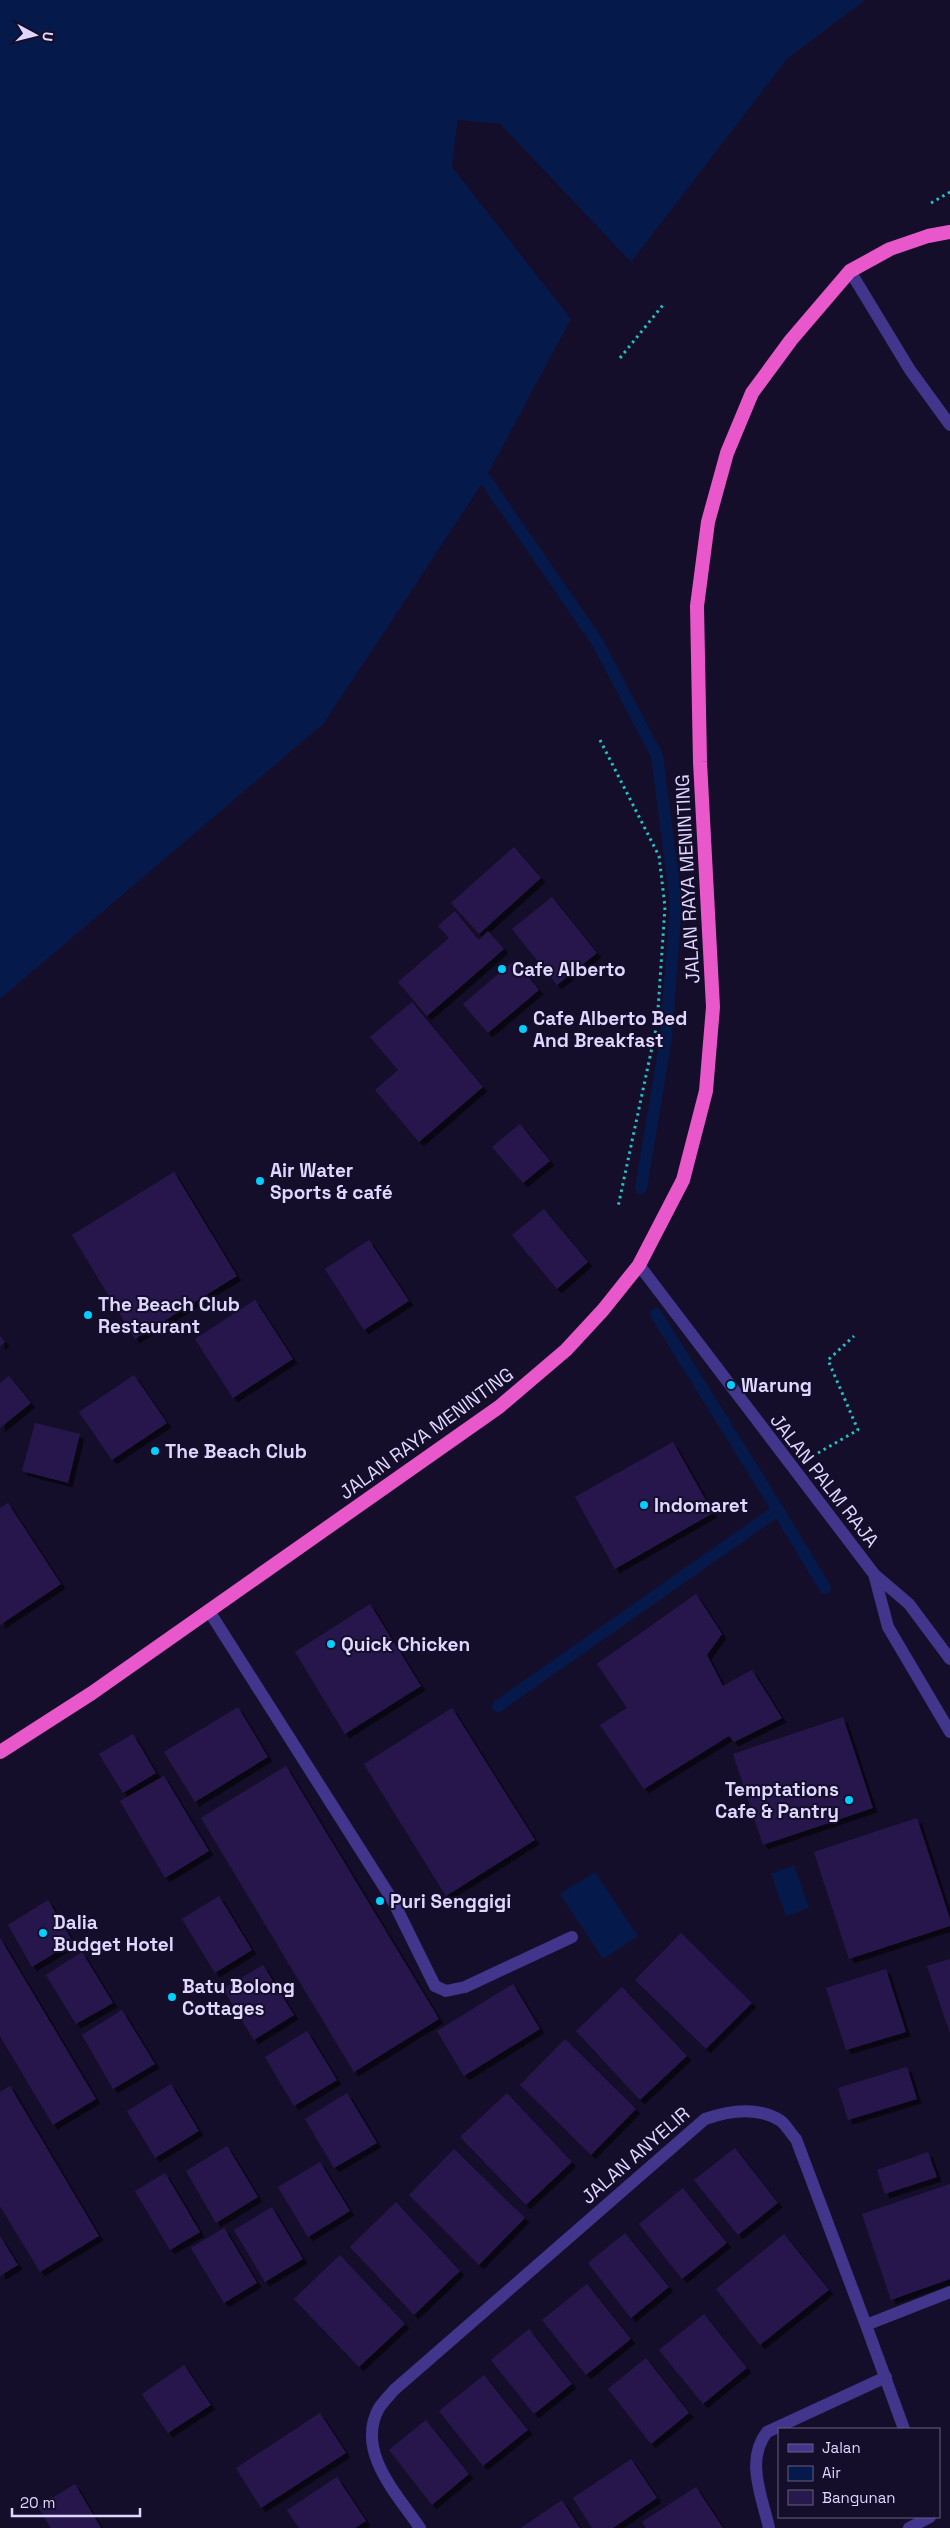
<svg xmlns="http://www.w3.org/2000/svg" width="950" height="2528" font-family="'Space Grotesk',sans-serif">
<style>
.water{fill:#06194b}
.pier{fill:#150e2a}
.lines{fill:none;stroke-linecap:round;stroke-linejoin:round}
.stream{stroke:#06194b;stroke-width:12}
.building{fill:#28194c;filter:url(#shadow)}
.path{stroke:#26bfc4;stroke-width:3;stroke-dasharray:2.5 4;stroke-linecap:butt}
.service{stroke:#41358c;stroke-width:12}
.minor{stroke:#41358c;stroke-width:12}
.trunk{stroke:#e858ca;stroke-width:14}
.poi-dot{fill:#03cfff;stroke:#150e2a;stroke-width:2}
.labels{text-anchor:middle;stroke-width:4;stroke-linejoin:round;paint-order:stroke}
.street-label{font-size:19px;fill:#dfd7ff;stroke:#150e2a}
.poi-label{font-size:19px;font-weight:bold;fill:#dfd7ff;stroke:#150e2a;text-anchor:start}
</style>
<defs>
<filter id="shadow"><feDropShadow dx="4.5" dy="4.5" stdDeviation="0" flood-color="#0009"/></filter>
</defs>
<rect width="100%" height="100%" fill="#150e2a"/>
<path class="water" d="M0,0H865L787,59L631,262L500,124L458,120L452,167L571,319L485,479L324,723L0,999Z
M794,1865L809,1908L786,1916L771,1874Z
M595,1872L638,1936L603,1959L560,1894Z"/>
<path class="pier" d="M458,120L500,124L632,264H629L499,126L460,123L454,166L573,317V321L452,166Z"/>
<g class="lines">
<path class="stream" d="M485,479L598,643L657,756L676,903L666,1038L641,1188
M778,1510L825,1588
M498,1706L778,1510L656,1314"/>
</g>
<path class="building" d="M514,847L541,878L479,934L451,903Z
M552,897L597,953L557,985L512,929Z
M455,911L479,940L488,931L504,949L427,1016L398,982L449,938L438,926Z
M515,960L539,990L488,1033L463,1004Z
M412,1002L483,1087L419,1142L375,1090L398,1070L370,1037Z
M520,1124L550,1161L523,1183L492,1147Z
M174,1172L237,1276L135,1339L72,1235Z
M544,1209L588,1262L557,1289L512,1235Z
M369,1240L409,1301L364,1330L325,1269Z
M255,1300L293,1359L233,1398L195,1339Z
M0,1336L5,1342L0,1346Z
M134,1375L167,1423L112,1460L79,1412Z
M9,1376L31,1403L0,1428V1383Z
M35,1423L80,1434L68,1483L22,1471Z
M673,1442L713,1513L615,1569L575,1497Z
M8,1503L61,1584L0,1625V1508Z
M696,1594L722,1634L707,1655L723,1686L752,1670L782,1718L734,1742L729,1736L644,1789L600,1725L627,1708L597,1664Z
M370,1604L421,1686L345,1734L295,1652Z
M238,1707L268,1757L195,1802L164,1752Z
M452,1708L535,1840L446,1896L364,1764Z
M843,1717L873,1808L763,1845L733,1754Z
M133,1734L156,1773L123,1793L99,1754Z
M286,1766L439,2019L354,2072L201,1818Z
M164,1776L209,1851L165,1878L120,1801Z
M917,1818L950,1919V1926L849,1959L814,1852Z
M219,1896L252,1950L215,1973L182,1919Z
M48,1900L73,1942L32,1967L8,1925Z
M681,1933L752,2003L706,2049L635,1980Z
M0,1938L96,2099L53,2125L0,2036Z
M82,1952L113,2003L76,2024L46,1975Z
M950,1959V2033L927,1966Z
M263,1965L294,2015L254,2040L223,1989Z
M886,1969L906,2032L846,2050L826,1988Z
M513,1984L540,2029L464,2076L437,2031Z
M622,1987L687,2056L640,2100L576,2031Z
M122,2010L155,2064L113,2089L82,2035Z
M307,2031L337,2080L294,2106L265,2057Z
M565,2039L636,2109L591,2155L520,2085Z
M907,2067L917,2099L848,2120L838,2088Z
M171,2084L199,2131L155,2158L127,2111Z
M10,2086L99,2236L40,2272L0,2206V2092Z
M347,2093L377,2143L334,2168L305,2119Z
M507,2093L572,2162L526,2205L460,2137Z
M227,2146L258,2197L216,2223L186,2171Z
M735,2148L778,2203L738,2235L694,2180Z
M454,2149L525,2218L479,2265L409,2195Z
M928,2152L937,2177L885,2194L877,2170Z
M320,2162L350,2211L308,2237L278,2187Z
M165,2173L200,2232L170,2250L135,2191Z
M950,2184V2279L891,2300L862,2214Z
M683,2188L727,2243L682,2279L639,2224Z
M396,2202L460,2271L414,2315L350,2247Z
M272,2207L303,2259L265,2282L234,2230Z
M224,2228L257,2283L224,2303L191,2248Z
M625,2233L669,2287L631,2318L588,2263Z
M784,2234L829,2290L760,2345L716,2289Z
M0,2236L18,2265L0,2276Z
M340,2255L405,2324L359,2367L294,2299Z
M587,2284L631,2339L586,2375L542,2320Z
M704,2314L747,2368L703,2404L659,2350Z
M529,2329L572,2384L534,2414L491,2360Z
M646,2358L689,2413L651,2444L608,2389Z
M184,2365L211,2405L168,2433L142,2394Z
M484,2375L528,2430L483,2466L439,2411Z
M320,2413L346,2453L261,2508L236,2468Z
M426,2420L469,2474L432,2505L389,2450Z
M631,2459L657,2498L613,2528H592L573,2498Z
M337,2477L366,2521L355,2528H299L287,2510Z
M75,2484L101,2528H51L38,2507Z
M696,2487L723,2528H646L642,2522Z
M562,2500L580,2528H521Z"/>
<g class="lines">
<path class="path" d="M931,203L950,192
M620,358L663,305
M600,740L659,856L665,907L657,1024L618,1207
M818,1453L858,1430L828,1360L854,1336"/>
<path class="service" d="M209,1611L393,1901L435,1986L446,1991L465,1987L572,1937"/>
<path class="minor" d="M850,271L910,370L950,425
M639,1265L874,1574L909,1604L950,1659
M874,1574L888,1627L950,1732
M904,2429L866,2325L950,2292
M420,2528C397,2494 355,2451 379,2408C383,2402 389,2396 394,2390L705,2119C728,2111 758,2106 781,2121C786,2125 791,2134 796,2139L866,2325
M769,2528C762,2496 745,2460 767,2432L886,2377
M909,2528L930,2517"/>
<path class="trunk" d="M0,1752L92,1693L499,1407L566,1350L603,1310L639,1265L683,1180L706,1091L713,1007L700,762L697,606L708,522L727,453L752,393L791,340L850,271L890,249L928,236L950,232"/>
</g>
<g class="poi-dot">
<circle cx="502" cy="969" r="5"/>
<circle cx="523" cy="1029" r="5"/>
<circle cx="260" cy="1181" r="5"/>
<circle cx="88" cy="1315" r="5"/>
<circle cx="731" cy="1385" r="5"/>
<circle cx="155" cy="1451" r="5"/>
<circle cx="644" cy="1505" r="5"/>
<circle cx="331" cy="1644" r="5"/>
<circle cx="849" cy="1800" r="5"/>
<circle cx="380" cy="1901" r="5"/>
<circle cx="43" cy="1933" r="5"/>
<circle cx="172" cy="1997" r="5"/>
</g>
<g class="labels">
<g class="street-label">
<text transform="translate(687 879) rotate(-93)" y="7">JALAN RAYA MENINTING</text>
<text transform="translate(426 1433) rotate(-36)" y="7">JALAN RAYA MENINTING</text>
<text transform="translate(825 1480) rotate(52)" y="7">JALAN PALM RAJA</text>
<text transform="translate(635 2155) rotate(-41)" y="7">JALAN ANYELIR</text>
</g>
<g class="poi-label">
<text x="512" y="976">Cafe Alberto</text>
<text x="533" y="1025">Cafe Alberto Bed<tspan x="533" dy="22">And Breakfast</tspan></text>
<text x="270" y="1177">Air Water<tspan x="270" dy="22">Sports &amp; café</tspan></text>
<text x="98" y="1311">The Beach Club<tspan x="98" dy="22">Restaurant</tspan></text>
<text x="741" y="1392">Warung</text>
<text x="165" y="1458">The Beach Club</text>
<text x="654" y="1512">Indomaret</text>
<text x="341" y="1651">Quick Chicken</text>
<text x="839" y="1796" text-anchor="end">Temptations<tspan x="839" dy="22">Cafe &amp; Pantry</tspan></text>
<text x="390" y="1908">Puri Senggigi</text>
<text x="53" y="1929">Dalia<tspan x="53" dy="22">Budget Hotel</tspan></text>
<text x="182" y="1993">Batu Bolong<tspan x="182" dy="22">Cottages</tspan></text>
</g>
</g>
<rect x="778" y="2428" width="162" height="90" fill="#150e2a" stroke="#665e7f"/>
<rect x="788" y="2444" width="25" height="8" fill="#41358c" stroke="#665e7f"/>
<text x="822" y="2453" font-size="15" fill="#dfd7ff">Jalan</text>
<rect x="788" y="2466" width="25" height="15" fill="#06194b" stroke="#665e7f"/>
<text x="822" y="2478" font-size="15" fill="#dfd7ff">Air</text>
<rect x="788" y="2490" width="25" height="15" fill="#28194c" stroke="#665e7f"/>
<text x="822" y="2503" font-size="15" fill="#dfd7ff">Bangunan</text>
<g transform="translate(35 35) rotate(97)" stroke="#150e2a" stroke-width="4" paint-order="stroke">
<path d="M0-4L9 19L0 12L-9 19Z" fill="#dfd7ff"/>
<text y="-8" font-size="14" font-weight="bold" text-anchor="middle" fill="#dfd7ff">U</text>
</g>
<path d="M12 2508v8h128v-8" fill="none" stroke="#dfd7ff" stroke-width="2.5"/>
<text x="20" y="2508" font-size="15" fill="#dfd7ff" stroke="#150e2a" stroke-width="4" paint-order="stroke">20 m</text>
</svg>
